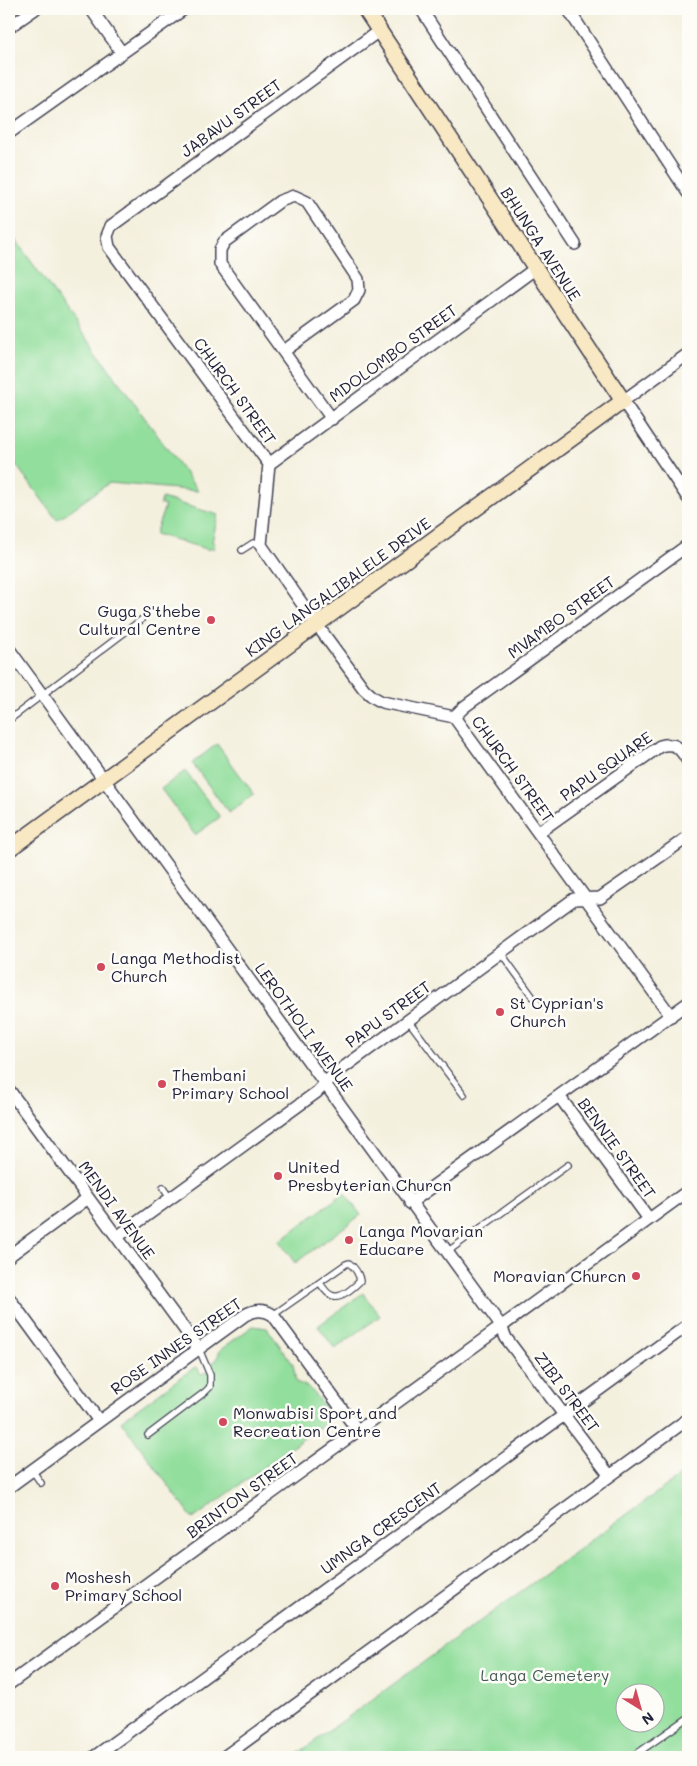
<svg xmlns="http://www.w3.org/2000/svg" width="697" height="1766" font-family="Mali,sans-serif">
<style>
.green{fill:#92de9c;stroke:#5a806c;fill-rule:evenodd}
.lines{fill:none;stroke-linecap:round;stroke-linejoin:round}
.lane-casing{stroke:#424153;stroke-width:8}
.street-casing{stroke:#424153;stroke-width:14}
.secondary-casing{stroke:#424153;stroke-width:18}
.lane{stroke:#fff;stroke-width:5.5}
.street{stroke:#fff;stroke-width:11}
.secondary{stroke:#f8e8c3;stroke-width:15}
.poi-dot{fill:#d1495b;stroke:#fdfcf7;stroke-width:2}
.labels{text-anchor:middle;stroke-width:5;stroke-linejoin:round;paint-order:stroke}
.street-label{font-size:16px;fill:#22223b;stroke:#fdfcf7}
.poi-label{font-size:16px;fill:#22223b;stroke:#fdfcf7;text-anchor:start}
.park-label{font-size:16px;fill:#445a58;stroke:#fdfcf7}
</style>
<rect width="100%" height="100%" fill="#fdfcf7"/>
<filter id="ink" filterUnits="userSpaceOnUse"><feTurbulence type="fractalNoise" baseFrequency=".02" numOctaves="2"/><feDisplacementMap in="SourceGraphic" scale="10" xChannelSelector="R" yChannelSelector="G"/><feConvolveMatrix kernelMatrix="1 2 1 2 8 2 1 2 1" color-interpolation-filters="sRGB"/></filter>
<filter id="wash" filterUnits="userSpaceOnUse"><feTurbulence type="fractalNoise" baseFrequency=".0096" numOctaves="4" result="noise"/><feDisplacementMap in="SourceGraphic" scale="20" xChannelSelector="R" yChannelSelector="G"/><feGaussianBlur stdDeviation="1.12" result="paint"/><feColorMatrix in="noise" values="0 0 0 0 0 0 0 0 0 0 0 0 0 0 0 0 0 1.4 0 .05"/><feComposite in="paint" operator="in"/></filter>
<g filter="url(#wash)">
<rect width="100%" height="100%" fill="#f4f0de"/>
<path class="green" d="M9,231L198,491L109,483L57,520L16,465L9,469Z
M162,498L218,515L212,542L215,543L213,549L210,548V550L155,534L165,506L160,504Z
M217,744L254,794L229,813L192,763Z
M185,771L220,817L195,835L161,789Z
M344,1193L361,1215L295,1263L279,1241Z
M363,1293L380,1316L335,1349L318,1326Z
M253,1326L267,1328L293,1364L296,1382L310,1388L327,1411L325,1423L193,1519L121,1421L195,1367L198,1368L200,1374L211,1371L209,1364L216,1361L220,1350Z
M688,1470V1757H293ZM624,1694H654V1724H624Z"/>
</g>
<g filter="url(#ink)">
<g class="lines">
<g class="lane-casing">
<path id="lane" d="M242,550L253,543L261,545
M9,720L141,620
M501,953L538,1004
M408,1020L464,1095
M163,1188L170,1198
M447,1252L568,1165
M273,1315L346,1264L349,1263C354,1267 359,1274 360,1281C354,1287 340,1300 331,1295C326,1293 323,1287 320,1283
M148,1435L205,1392L210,1387V1375L199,1349
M32,1470L41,1483
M632,1757L688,1718"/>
</g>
<g class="street-casing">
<path id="street" d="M91,9L122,53
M421,9L575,244
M568,9L688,193
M9,27L35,9
M380,30L111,226L107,236L109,247L269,464L261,545L317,625L364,689L373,697L382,702L454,717L671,1016
M9,133L184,9
M284,351L354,300L359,290L358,279L307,202L294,196L280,201L224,242L220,250V264L332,419
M688,354L623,401L688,498
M269,464L536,268
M9,649L501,1326L506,1338L610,1476
M454,717L464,707L688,545
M539,832L660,746C676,742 680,748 688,761
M9,1090L199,1349
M559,1096L649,1219
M410,1203L688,1003
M117,1237L317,1092L332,1076L574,899L600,898L688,837
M9,1256L88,1198
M9,1298L99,1421
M9,1487L245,1315C255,1309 264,1309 273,1315L358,1431
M9,1684L688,1191
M94,1757L688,1325
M224,1757L688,1419"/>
</g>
<g class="secondary-casing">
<path id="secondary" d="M9,849L623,401L365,9"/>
</g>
<use href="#lane" class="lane"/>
<use href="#street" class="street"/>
<use href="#secondary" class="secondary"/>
</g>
</g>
<g class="poi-dot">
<circle cx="211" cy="620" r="5"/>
<circle cx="101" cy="967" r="5"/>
<circle cx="500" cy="1012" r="5"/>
<circle cx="162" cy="1084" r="5"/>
<circle cx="278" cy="1176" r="5"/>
<circle cx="349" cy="1240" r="5"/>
<circle cx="636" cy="1276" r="5"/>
<circle cx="223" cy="1422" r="5"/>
<circle cx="55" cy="1586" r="5"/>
</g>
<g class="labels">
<g class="street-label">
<text transform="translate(231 118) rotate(-36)" y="6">JABAVU STREET</text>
<text transform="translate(541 244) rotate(57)" y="6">BHUNGA AVENUE</text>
<text transform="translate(393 353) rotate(-36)" y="6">MDOLOMBO STREET</text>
<text transform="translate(235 391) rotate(54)" y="6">CHURCH STREET</text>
<text transform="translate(338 587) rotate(-36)" y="6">KING LANGALIBALELE DRIVE</text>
<text transform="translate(561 617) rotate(-36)" y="6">MVAMBO STREET</text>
<text transform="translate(606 766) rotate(-35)" y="6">PAPU SQUARE</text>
<text transform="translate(513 769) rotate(54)" y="6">CHURCH STREET</text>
<text transform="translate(388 1014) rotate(-36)" y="6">PAPU STREET</text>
<text transform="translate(304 1027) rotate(54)" y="6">LEROTHOLI AVENUE</text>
<text transform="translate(617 1148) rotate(54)" y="6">BENNIE STREET</text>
<text transform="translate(117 1210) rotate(54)" y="6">MENDI AVENUE</text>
<text transform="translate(176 1346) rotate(-35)" y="6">ROSE INNES STREET</text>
<text transform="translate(567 1392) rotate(53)" y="6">ZIBI STREET</text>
<text transform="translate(242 1495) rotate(-36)" y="6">BRINTON STREET</text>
<text transform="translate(381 1528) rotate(-36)" y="6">UMNGA CRESCENT</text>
</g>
<g class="poi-label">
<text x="201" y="617" text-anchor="end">Guga S'thebe<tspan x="201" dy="18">Cultural Centre</tspan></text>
<text x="111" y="964">Langa Methodist<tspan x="111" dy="18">Church</tspan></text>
<text x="510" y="1009">St Cyprian's<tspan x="510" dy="18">Church</tspan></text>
<text x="172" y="1081">Thembani<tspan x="172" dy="18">Primary School</tspan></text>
<text x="288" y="1173">United<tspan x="288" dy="18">Presbyterian Churcn</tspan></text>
<text x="359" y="1237">Langa Movarian<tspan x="359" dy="18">Educare</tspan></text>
<text x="626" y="1282" text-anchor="end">Moravian Churcn</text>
<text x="233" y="1419">Monwabisi Sport and<tspan x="233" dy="18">Recreation Centre</tspan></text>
<text x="65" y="1583">Moshesh<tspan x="65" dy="18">Primary School</tspan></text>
</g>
<g class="park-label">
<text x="545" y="1681">Langa Cemetery</text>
</g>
</g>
<rect width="697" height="1766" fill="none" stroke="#fdfcf7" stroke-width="30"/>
<g transform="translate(640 1708) rotate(143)"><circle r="24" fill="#fdfcf7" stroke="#a5a5ac"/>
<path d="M0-4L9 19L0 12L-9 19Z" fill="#d1495b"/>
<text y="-8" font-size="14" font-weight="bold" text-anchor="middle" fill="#22223b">N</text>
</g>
</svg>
